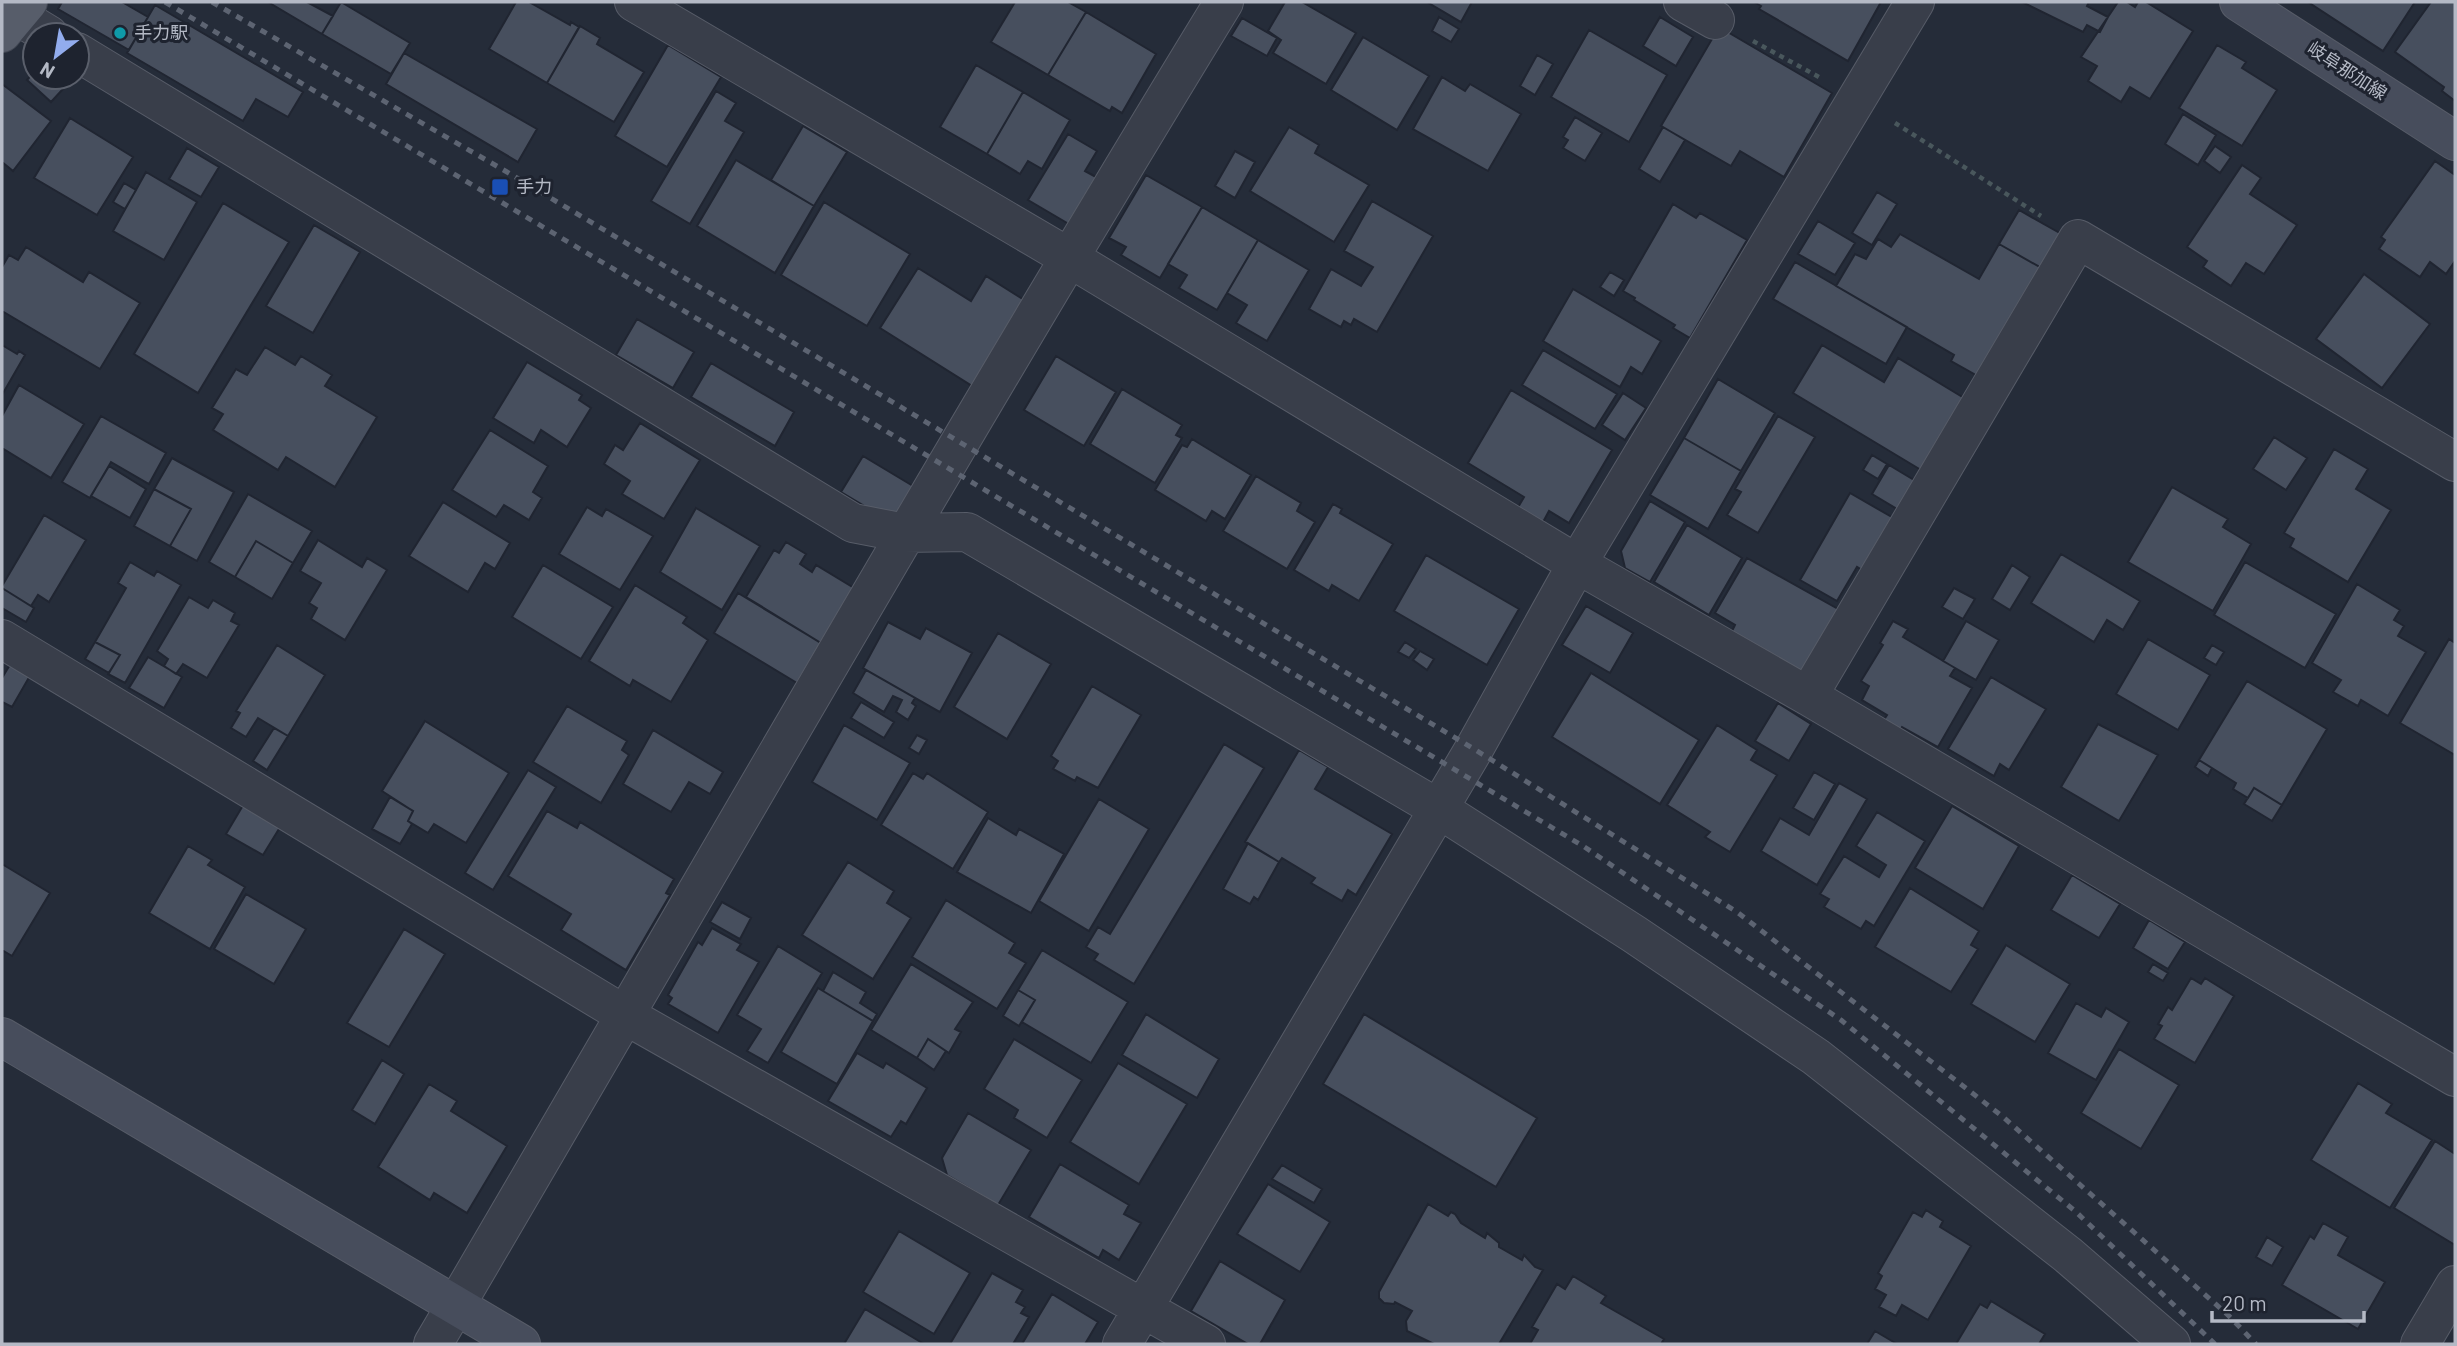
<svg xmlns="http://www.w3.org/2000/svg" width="2457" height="1346" font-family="Barlow,'Noto Sans JP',sans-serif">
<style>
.building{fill:#474f5e;stroke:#202531;stroke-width:2}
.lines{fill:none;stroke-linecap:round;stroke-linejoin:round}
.street-casing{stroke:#575c68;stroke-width:40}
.secondary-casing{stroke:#575c68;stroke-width:40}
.primary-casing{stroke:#424753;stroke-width:40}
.path{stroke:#49575c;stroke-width:4.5;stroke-dasharray:5 5;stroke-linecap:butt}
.street{stroke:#393e4a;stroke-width:38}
.secondary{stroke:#474d5c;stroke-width:38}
.primary{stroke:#575d6a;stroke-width:38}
.rail{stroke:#5d6472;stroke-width:5;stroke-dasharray:7 7;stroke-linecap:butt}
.culture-dot{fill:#0f9aa8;stroke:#1e232f;stroke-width:2.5}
.transit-dot{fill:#1a4fb4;stroke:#1e232f;stroke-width:2.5}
.labels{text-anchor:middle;stroke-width:6;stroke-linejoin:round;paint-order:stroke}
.poi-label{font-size:18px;fill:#b4b9c5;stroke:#1e232f;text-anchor:start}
.street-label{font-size:18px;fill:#b4b9c5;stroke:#1e232f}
</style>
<rect width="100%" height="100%" fill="#252c39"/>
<path class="building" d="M62,2H122L148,17L129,50L58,9Z
M268,2H307L333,16L322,34Z
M341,2L410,43L391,74L322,34Z
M516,2H529L570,25L571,22L579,27L547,83L489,49Z
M1015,2H1068L1086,12L1048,75L991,42Z
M1285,2H1302L1356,33L1326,84L1273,53L1281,40L1268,31Z
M1427,2H1472L1461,22Z
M1754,2H1881L1848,61L1759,9L1761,6Z
M2022,2H2089L2087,6L2108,17L2100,32L2087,25L2083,32Z
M2118,2H2127L2135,7L2138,2H2146L2193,31L2150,99L2130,87L2121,102L2088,81L2097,66L2081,57Z
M2308,2H2415L2383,51Z
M2431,2H2455V101L2442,91L2444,87L2395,52Z
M155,5L303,92L288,117L256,99L243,121L127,53Z
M1086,12L1156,54L1122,113L1112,107L1110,111L1048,75Z
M1439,17L1459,29L1451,42L1432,31Z
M1660,17L1693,37L1676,66L1643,46Z
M1242,18L1277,38L1267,56L1231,36Z
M580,26L600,38L597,44L644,72L614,122L547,83Z
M1719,27L1832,93L1784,177L1740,151L1731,166L1661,126Z
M1589,30L1667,75L1629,142L1551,97Z
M1363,37L1429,76L1397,130L1331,90Z
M668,45L721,77L667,167L615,136Z
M2217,45L2246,62L2242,68L2277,90L2242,146L2179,108Z
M404,53L537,129L518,162L386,84Z
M1537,55L1553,64L1535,95L1520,86Z
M976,65L1023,92L987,154L940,127Z
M35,71V77H74L51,102L27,80Z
M1442,77L1465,91L1470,84L1521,114L1488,171L1413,129Z
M2,84L51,121L13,171L2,162Z
M716,91L736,103L725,121L744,132L690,224L651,201Z
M1023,92L1070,120L1042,169L1028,161L1020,174L987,154Z
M2183,114L2216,135L2198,165L2165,144Z
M1575,117L1602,133L1585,161L1563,148L1568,140L1563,137Z
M70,118L133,157L97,215L34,178Z
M803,126L847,152L814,206L771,180Z
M1289,127L1319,145L1315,153L1369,185L1334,242L1250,191Z
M1663,127L1685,140L1660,182L1639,169Z
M1068,134L1097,151L1085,171L1107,183L1079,230L1028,200Z
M2215,146L2231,157L2220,173L2204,161Z
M187,148L219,167L201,197L169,179Z
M1235,151L1255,162L1235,198L1215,186Z
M736,160L814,206L775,273L697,226Z
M2435,161L2455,175V261L2446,274L2430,262L2420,277L2379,249L2385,240L2381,237Z
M2242,165L2261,178L2250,194L2297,225L2264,274L2246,263L2231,286L2203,267L2207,261L2187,247Z
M146,172L197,202L164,260L113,231Z
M1146,175L1202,207L1160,278L1121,255L1126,247L1109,238Z
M124,183L136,190L125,209L113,202Z
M1877,192L1897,204L1872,245L1852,233Z
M1372,201L1433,236L1377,332L1354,319L1351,325L1344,321L1341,327L1309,309L1331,269L1361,286L1373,267L1344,251Z
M824,202L910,254L867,326L781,275Z
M223,203L289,242L198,393L134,354Z
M1673,204L1696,218L1700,213L1747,240L1690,338L1673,328L1675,325L1634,300L1635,298L1623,291Z
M1202,207L1258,240L1217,310L1179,288L1187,275L1168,264Z
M2019,210L2065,236L2045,270L1999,244Z
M1818,221L1855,243L1835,275L1798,254Z
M314,225L360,252L313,333L266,306Z
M1900,234L1979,279L1999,244L2045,270L1983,379L1951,361L1954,355L1836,286L1855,254L1866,259L1878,239L1891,247Z
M1258,240L1309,270L1267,341L1236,323L1247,305L1227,293Z
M26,247L83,282L89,272L140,303L100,369L2,311V267L9,255L18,260Z
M1795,262L1907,327L1886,364L1773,299Z
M918,268L971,301L986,276L1029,303L977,389L880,328Z
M1610,272L1624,280L1614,296L1600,287Z
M2364,274L2430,324L2382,388L2316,339Z
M1573,289L1661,341L1642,374L1631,367L1620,387L1543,341Z
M637,319L694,352L673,388L616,355Z
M2,345L17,354L19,351L25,355L2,395Z
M1822,345L1884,382L1898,358L1964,398L1921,470L1793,393Z
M265,347L295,365L301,356L332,375L325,386L377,417L335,487L286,457L278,470L213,430L223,414L212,408L236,369L247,375Z
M1543,350L1617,394L1595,429L1522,385Z
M1056,356L1116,392L1084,446L1024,410Z
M527,362L582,395L579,400L591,408L567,447L541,430L534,443L493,418Z
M711,363L794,412L775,446L691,397Z
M1718,379L1775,413L1741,471L1684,438Z
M19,385L84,424L51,478L2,448V416Z
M1122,389L1182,425L1176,435L1182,438L1155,483L1090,444Z
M1511,390L1612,450L1569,523L1549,511L1542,524L1517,509L1524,497L1468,463Z
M1623,393L1646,408L1625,440L1602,425Z
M101,416L166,453L149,484L111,462L90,498L62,482Z
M1778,416L1815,437L1758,533L1727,515L1741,492L1735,489Z
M640,423L700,460L664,519L622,494L630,481L604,464L615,445L623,450Z
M490,430L548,466L533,492L542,498L529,520L504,505L496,517L452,490Z
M2274,437L2307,458L2286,490L2253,469Z
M1684,438L1741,471L1708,529L1650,495Z
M1192,439L1251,475L1225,519L1212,511L1206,521L1155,490L1182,445L1187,447Z
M2334,449L2368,469L2356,489L2391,510L2348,582L2290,547L2294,539L2284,533Z
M1872,455L1887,464L1878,479L1863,470Z
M863,456L918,489L896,525L841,492Z
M172,458L234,492L197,561L170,546L191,509L154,489Z
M1889,465L1919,483L1902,512L1872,494Z
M109,466L146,489L130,518L91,496Z
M1256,476L1301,503L1297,511L1315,522L1287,569L1223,531Z
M2172,487L2228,519L2223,527L2251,544L2213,611L2128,562Z
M154,489L191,509L170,546L134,526Z
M1850,493L1897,520L1867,573L1857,567L1837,601L1800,580Z
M248,494L312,531L293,563L256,541L235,577L209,562Z
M1650,501L1685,522L1650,582L1625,568L1621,551Z
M443,502L510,543L495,569L485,563L468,592L409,556Z
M1333,504L1342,509L1340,513L1393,544L1359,601L1332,585L1329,591L1294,570Z
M587,507L602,516L606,509L653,536L620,590L559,554Z
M696,508L760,546L722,610L660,572Z
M44,515L86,540L49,602L38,595L31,606L2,588V586Z
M1687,525L1742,558L1709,615L1654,582Z
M318,540L362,567L367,558L387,570L345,640L311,619L317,608L309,603L321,583L300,571Z
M256,541L293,563L272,599L235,577Z
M786,542L806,554L800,564L812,572L816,565L854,588L821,643L746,597L774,550L779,553Z
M2061,554L2140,601L2123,630L2107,620L2094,642L2031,603Z
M1426,555L1519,609L1487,665L1394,611Z
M1747,558L1847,614L1816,667L1796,674L1730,635L1735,625L1715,613Z
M130,562L154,576L157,571L181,585L125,683L108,674L120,655L95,642L126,588L118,583Z
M2245,562L2336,614L2305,668L2214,615Z
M543,565L613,607L581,659L512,617Z
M2012,565L2030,577L2010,610L1992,599Z
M2357,584L2400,610L2394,620L2404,626L2398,636L2426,652L2388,716L2361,700L2358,706L2333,692L2341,680L2312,663Z
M635,585L687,617L683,623L708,640L671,702L633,680L630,686L589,661Z
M2,588L34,608L26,622L2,608Z
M1954,588L1975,599L1963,619L1942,607Z
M738,593L821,643L797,683L714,633Z
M189,597L208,608L213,600L235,613L231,621L239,625L207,678L183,664L176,674L164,666L168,659L157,651Z
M1586,606L1633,633L1610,673L1562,645Z
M1893,621L1908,629L1903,637L1955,668L1950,676L1972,688L1938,747L1902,727L1898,734L1881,724L1887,715L1862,700L1869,686L1861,681L1883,645L1880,643Z
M1966,621L1999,640L1976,680L1943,661Z
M888,622L920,639L926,628L972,653L940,712L863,668Z
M998,633L1051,664L1007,739L954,707Z
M2148,639L2210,675L2178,730L2116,694Z
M2449,639L2455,643V755L2400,723Z
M95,642L120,655L109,673L85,659Z
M1405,642L1416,649L1409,658L1398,652Z
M277,645L325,675L288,736L258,718L246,737L231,728L240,713L236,711Z
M2212,645L2224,652L2216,665L2204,658Z
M1420,651L1434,659L1427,670L1413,660Z
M148,657L182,677L164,708L129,688Z
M11,663L31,674L12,707L2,702V678Z
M866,670L915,698L912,703L916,706L908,720L896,712L902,700L893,696L884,712L853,693Z
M1591,673L1699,740L1660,804L1552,737Z
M1991,677L2046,709L2009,770L2000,764L1994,776L1948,749Z
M2247,681L2327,729L2282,805L2254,788L2248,798L2233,789L2236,783L2199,760Z
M1092,686L1141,715L1098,788L1077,777L1075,781L1053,769L1058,761L1051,756Z
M861,702L894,722L884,738L851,718Z
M1778,703L1811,724L1789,761L1755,741Z
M567,706L627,741L622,750L629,755L601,803L533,762Z
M425,721L509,773L466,843L434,824L428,833L408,821L413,811L382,791Z
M2098,724L2158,755L2119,821L2061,787Z
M844,725L910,763L877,820L812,782Z
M1717,725L1757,750L1751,760L1777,775L1730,852L1705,837L1710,832L1667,805Z
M274,728L288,736L267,770L253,761Z
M653,730L723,772L710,794L689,782L671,812L623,784Z
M917,735L927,740L919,754L909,748Z
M1224,744L1264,768L1134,984L1094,960L1098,954L1086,947L1098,927L1110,934Z
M1299,750L1328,767L1315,789L1392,834L1356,895L1348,890L1342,901L1311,883L1315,878L1282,858L1279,862L1245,842Z
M2199,760L2212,768L2208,776L2195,767Z
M528,770L556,787L493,890L465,873Z
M1814,772L1835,784L1814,820L1793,808Z
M913,773L923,779L927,773L988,812L953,869L881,825Z
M1839,783L1867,799L1817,885L1761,851L1780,818L1809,835Z
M2254,788L2282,805L2272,821L2244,804Z
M390,797L413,811L408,821L412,824L400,844L372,829Z
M1099,799L1149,829L1089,931L1039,901Z
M245,802L282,824L263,855L226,834Z
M1952,806L2019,846L1983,909L1915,868Z
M547,811L577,828L580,822L674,879L666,893L670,895L626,970L561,930L571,914L508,876Z
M1877,812L1925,841L1874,926L1866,921L1861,929L1824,907L1829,899L1820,894L1844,856L1879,877L1886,865L1856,846Z
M988,818L1016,835L1019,829L1064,854L1031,913L957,872Z
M1248,843L1279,862L1258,900L1254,897L1250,904L1223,889Z
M188,846L212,860L208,865L245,887L210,949L149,913Z
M848,862L894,891L887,903L911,918L873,979L802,935Z
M2,864L50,893L12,956L2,950Z
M2072,875L2120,904L2099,938L2051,910Z
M1910,888L1979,931L1971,945L1978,949L1951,992L1875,947Z
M246,894L306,929L274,984L214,949Z
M946,900L1015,943L1009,953L1026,963L997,1009L912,957Z
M722,902L751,918L740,939L710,922Z
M2149,920L2185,942L2168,969L2133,948Z
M712,928L741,944L737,950L759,962L718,1033L668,1004L672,998L668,995L698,942L702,945Z
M404,929L445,954L389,1047L347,1023Z
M2006,945L2070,984L2035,1042L1971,1004Z
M778,946L822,973L768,1063L747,1051L761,1029L737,1015Z
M1042,950L1128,1002L1091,1063L1022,1022L1035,1000L1018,990Z
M911,964L973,1002L955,1029L961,1032L949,1053L928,1039L917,1058L871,1030Z
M2153,964L2168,973L2163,981L2148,972Z
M833,972L866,992L860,1003L877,1014L873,1021L823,991Z
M2191,978L2201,984L2205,978L2234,996L2195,1063L2154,1039L2162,1026L2158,1024L2168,1007L2172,1010Z
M818,988L873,1021L837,1084L781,1052Z
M1018,990L1035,1000L1019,1026L1003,1016Z
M2076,1003L2101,1017L2106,1008L2129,1022L2096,1080L2048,1053Z
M1146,1014L1219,1059L1197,1098L1122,1055Z
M1364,1014L1537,1118L1496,1187L1323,1084Z
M928,1039L946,1051L934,1070L917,1058Z
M1014,1039L1082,1080L1047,1138L1014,1118L1018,1110L984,1089Z
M2119,1049L2179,1085L2141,1149L2081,1113Z
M857,1053L883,1068L886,1063L927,1088L906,1124L901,1121L891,1137L828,1101Z
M382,1060L404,1074L375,1124L352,1110Z
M1118,1063L1187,1104L1139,1184L1070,1142Z
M2358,1083L2392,1104L2386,1113L2432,1140L2390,1208L2311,1160Z
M429,1084L457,1101L451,1111L507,1146L467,1213L434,1193L430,1200L378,1167Z
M968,1113L1031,1150L998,1205L947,1175L942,1158Z
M2435,1141L2455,1154V1245L2394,1208Z
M1060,1164L1129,1205L1124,1214L1141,1223L1119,1260L1103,1250L1099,1258L1029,1217Z
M1282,1165L1322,1189L1314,1203L1272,1179Z
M1268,1184L1330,1222L1300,1272L1237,1234Z
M1428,1204L1448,1216L1451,1212L1455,1214L1461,1223L1485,1238L1487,1233L1499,1243V1247L1522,1260L1524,1255L1535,1267L1543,1270L1499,1344H1434L1407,1331L1406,1321L1412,1311L1395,1302L1394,1304L1384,1303L1379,1298V1292Z
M1926,1210L1943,1221L1940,1227L1971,1246L1928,1320L1902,1305L1896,1316L1879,1307L1886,1295L1875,1289L1882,1276L1878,1273L1913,1212L1922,1217Z
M2323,1223L2348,1237L2338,1255L2385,1282L2358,1329L2282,1285L2310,1236L2314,1239Z
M899,1231L970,1273L934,1334L863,1292Z
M2267,1237L2283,1247L2272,1266L2256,1257Z
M1220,1261L1285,1300L1260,1344H1248L1191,1311Z
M992,1273L1023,1290L1016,1302L1025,1307L1021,1313L1029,1317L1013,1344H950Z
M1573,1276L1606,1296L1601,1303L1664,1339L1661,1344H1530L1538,1330L1532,1327L1557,1284L1565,1289Z
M1052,1294L1098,1322L1085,1344H1022Z
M1991,1301L2045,1334L2039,1344H1956L1980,1304L1987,1308Z
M865,1309L924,1344H844Z
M1875,1331L1897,1344H1867Z"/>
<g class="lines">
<g class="street-casing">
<path id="street" d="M634,2L1068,257L1577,564L1808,696L2455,1077
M1683,2L1715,20
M16,15L49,35
M77,52L853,523L905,533L967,532L1439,809L1634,934L1816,1057L2068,1255L2171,1344
M2,639L625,1015L1206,1344
M1808,696L2078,239L2455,462
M433,1344C696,896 953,445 1224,2
M1122,1344L1474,749L1577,564L1915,2
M2420,1344L2455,1285"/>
</g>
<g class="secondary-casing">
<path id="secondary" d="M2239,2L2455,141
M2,1037L521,1344"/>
</g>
<g class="primary-casing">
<path id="primary" d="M2,33L28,2"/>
</g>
<path class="path" d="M1753,41L1819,77
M1895,123L2041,216"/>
<use href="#street" class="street"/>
<use href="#secondary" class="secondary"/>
<use href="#primary" class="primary"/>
<path class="rail" d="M165,2L1583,846L1841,1020L2075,1211L2215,1344
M212,2L507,172L1474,749L1737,912L2002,1116L2228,1315L2256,1344"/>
</g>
<circle class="culture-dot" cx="120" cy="33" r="7"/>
<rect class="transit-dot" x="491" y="178" width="18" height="18" rx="3.5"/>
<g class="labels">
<g class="poi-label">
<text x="134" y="39">手力駅</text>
<text x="516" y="193">手力</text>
</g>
<g class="street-label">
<text transform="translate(2347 71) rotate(33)" y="6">岐阜那加線</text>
</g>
</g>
<rect width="2457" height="1346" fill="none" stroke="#b4b9c5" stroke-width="7"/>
<g transform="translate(56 56) rotate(211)"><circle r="33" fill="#1e232f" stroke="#5a5f6b" stroke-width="2"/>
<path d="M0-5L12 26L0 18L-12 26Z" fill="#92aced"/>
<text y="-10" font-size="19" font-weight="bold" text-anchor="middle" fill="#b4b9c5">N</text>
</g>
<path d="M2212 1311v10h152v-10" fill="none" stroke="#b4b9c5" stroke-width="3.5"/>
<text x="2222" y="1311" font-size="21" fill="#b4b9c5" stroke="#1e232f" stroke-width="5" paint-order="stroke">20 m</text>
</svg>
